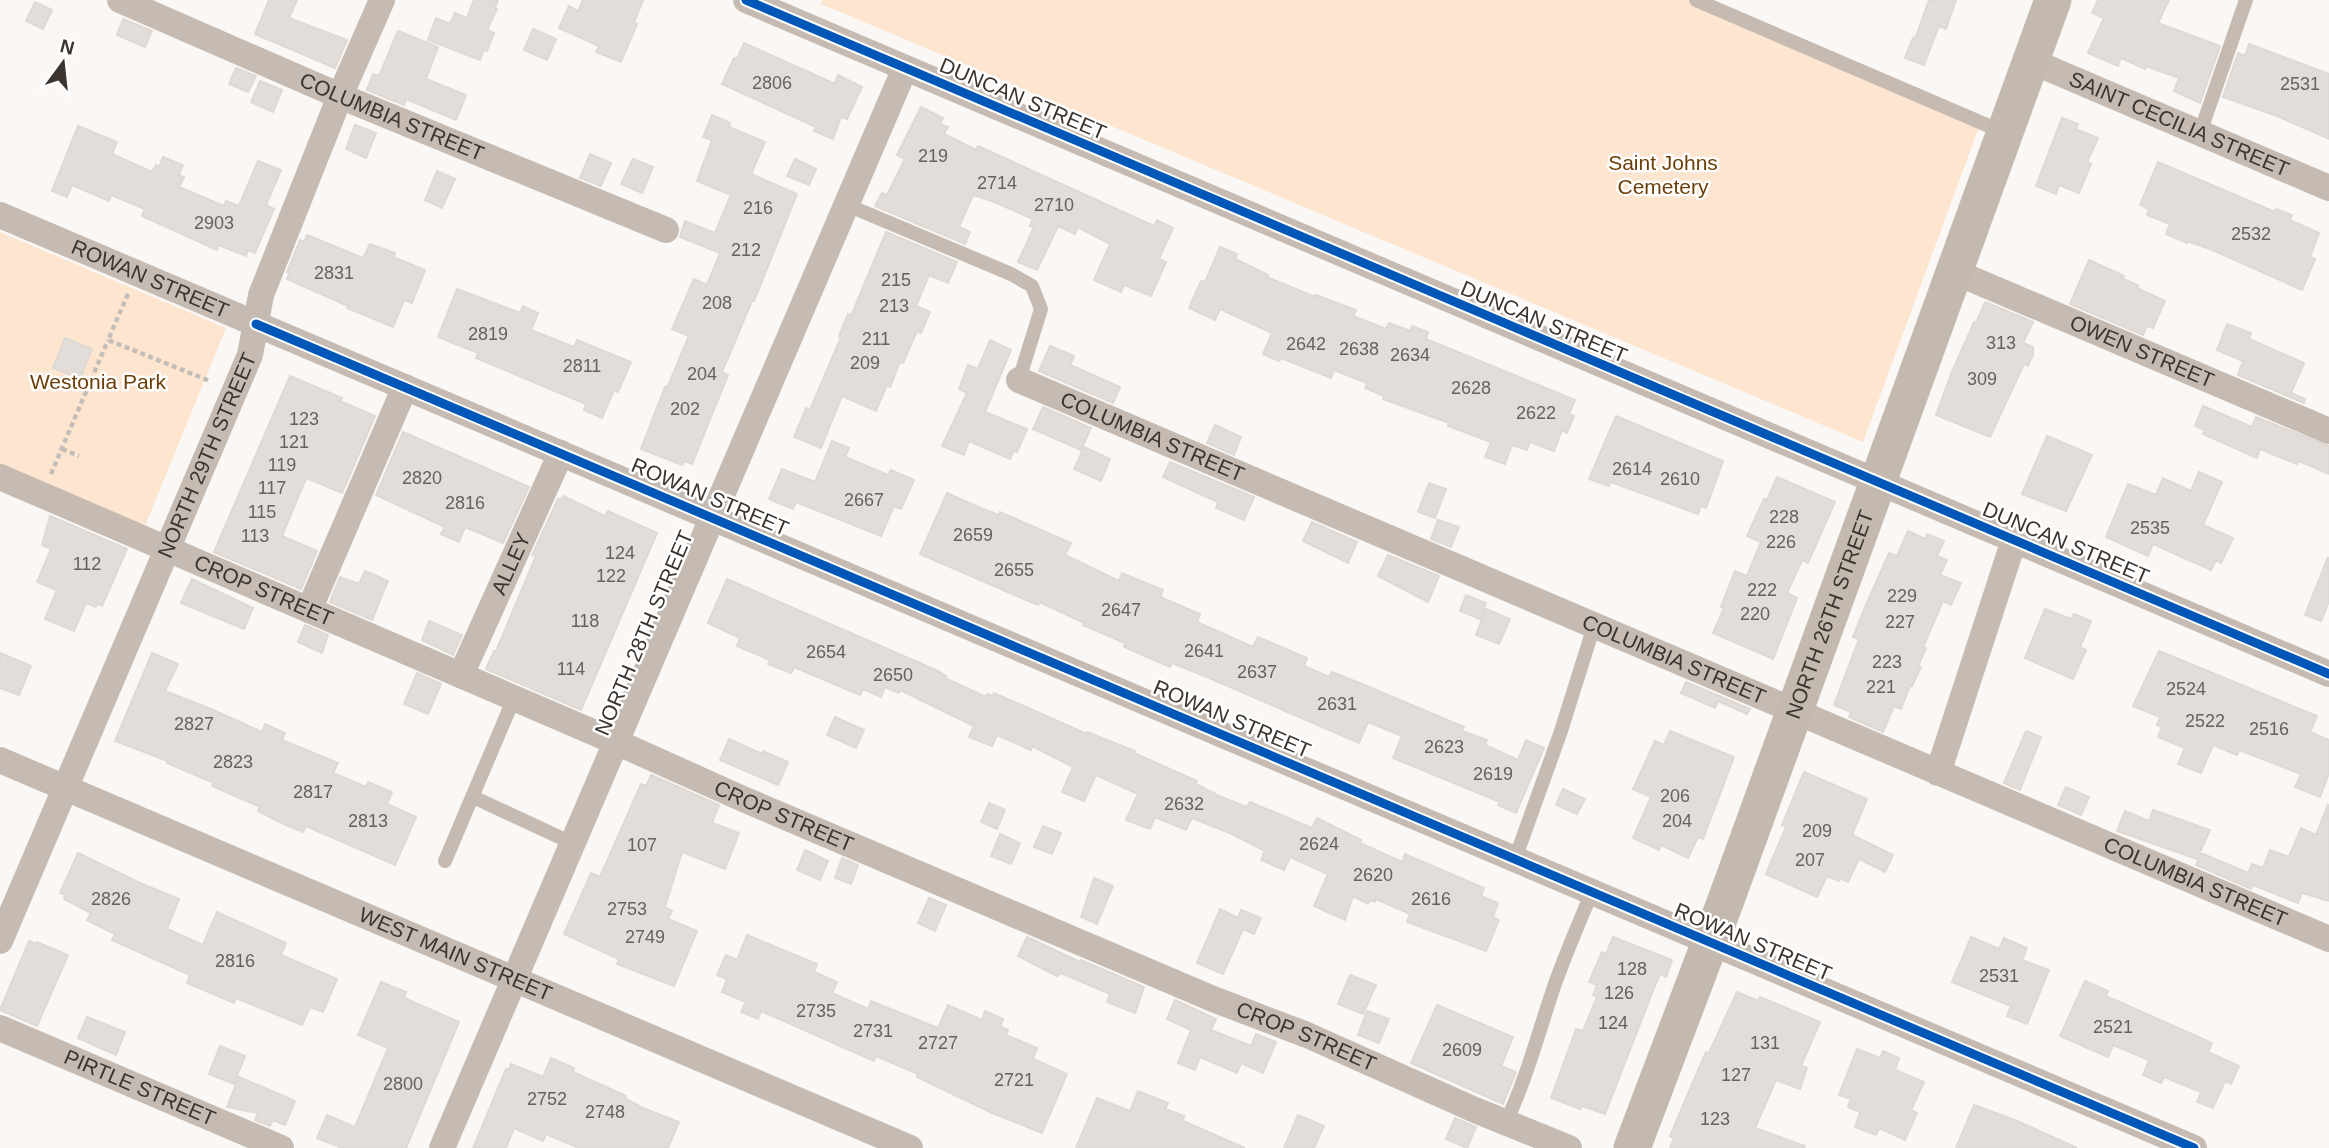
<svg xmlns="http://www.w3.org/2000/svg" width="2329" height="1148" font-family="Helvetica,sans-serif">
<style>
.green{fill:#fde5d0}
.building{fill:#e2ddd9;stroke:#ded9d5;stroke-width:2}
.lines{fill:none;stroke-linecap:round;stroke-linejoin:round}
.path{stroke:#c5beb8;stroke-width:4.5;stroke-dasharray:5 3.5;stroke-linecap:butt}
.lane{stroke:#c5bbb2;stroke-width:14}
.street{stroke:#c5bbb2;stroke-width:26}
.secondary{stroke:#c4b9af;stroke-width:37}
.cycleway-casing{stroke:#fff;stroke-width:13}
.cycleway{stroke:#0057b8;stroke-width:9}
.labels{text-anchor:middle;stroke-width:5;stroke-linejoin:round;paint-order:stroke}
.number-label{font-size:18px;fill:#68615c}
.street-label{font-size:21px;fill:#3b342f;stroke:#fff}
.park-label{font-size:21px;fill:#6c3e05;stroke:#fff}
</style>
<rect width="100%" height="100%" fill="#fbf7f4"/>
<path class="green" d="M823,0H1685L1979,127L1863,442L821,4Z
M0,232L226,328L145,526L0,464Z"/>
<path class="building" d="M269,0H297L289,18L347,40L335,68L255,34Z
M474,0H498L495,8L497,9L487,30L494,33L487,51L484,50L480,60L428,40L436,18L450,24L455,13L467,18Z
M583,0H643L634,23L637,24L621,62L596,52L599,46L559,28L569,6L578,11Z
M1929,0H1956L1946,29L1939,26L1924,65L1905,58L1913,38L1915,39Z
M2098,0H2169L2158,23L2220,46L2200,103L2174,91L2179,78L2146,66L2145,69L2121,58L2118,66L2088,53L2104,18L2092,13Z
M35,2L52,10L43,29L26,21Z
M123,19L152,31L145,47L117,35Z
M533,29L556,39L547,60L524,50Z
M398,31L438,47L426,79L466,95L456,120L406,99L404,105L367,90L373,74L379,76Z
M744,43L835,84L838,75L862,87L847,119L841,117L833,139L814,131L816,127L722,84L734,58L737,59Z
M2249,44L2329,74V139L2277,116L2223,97L2238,53L2245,56Z
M236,68L256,76L248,92L229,84Z
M260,81L282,90L273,112L251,102Z
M921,107L943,118L940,124L948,127L944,134L976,150L978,146L1154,226L1157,220L1173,228L1159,259L1166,262L1151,296L1124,285L1121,292L1094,280L1110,244L1078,227L1075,234L1058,226L1037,270L1018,262L1034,227L1030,226L1033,219L992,201L973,195L959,227L970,232L965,244L875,206L882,193L887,195L905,159L897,155Z
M712,115L730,123L729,127L765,142L751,174L797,194L754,301H752L722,372L728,375L692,464L684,461L682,465L641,449L665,387L667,388L689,336L672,329L694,279L707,285L720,253L680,237L685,221L715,233L731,195L697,181L712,140L703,137Z
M2062,118L2078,124L2076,129L2098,138L2087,162L2091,164L2079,193L2059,185L2056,194L2036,186Z
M355,125L376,133L366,158L346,149Z
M78,126L117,142L112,154L152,172L156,165L159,167L163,157L183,165L179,175L184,177L179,187L224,206L226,201L239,206L258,161L281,170L266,205L274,209L255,253L248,250L246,256L219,245L217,250L142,216L145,209L111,195L109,201L72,185L67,197L52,191Z
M590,154L611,163L601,186L580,178Z
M633,159L653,167L642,193L621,184Z
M795,159L816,169L809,185L787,176Z
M2158,162L2275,212L2276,209L2292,215L2290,220L2319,233L2310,257L2315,259L2302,290L2210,249L2187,241V243L2166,234L2170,224L2147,215L2149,209L2140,205Z
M437,171L455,179L442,208L425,200Z
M886,232L957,262L948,283L929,275L916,306L930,312L921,333L917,331L903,363L900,362L890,387L887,385L876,411L842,396L821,448L794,437L806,408L810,410L841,337L839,336L848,314L851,316Z
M307,235L363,258L370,244L395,253L393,257L425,270L412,303L404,300L393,327L347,308L348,306L287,279L290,273L287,272L300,240L304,242Z
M1220,247L1237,254L1235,259L1268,275L1267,277L1315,297L1316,295L1356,310L1353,316L1386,329L1389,323L1410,331L1412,326L1428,332L1426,339L1575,400L1569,414L1574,416L1567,433L1562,430L1554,451L1530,442L1527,450L1512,445L1505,464L1485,457L1491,442L1448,426L1449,423L1383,399L1384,396L1365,388L1367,383L1334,370L1331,378L1281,358L1279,361L1263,354L1272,333L1220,309L1215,320L1189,308L1201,281L1205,282Z
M2089,260L2124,276L2123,279L2138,285L2137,288L2165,301L2153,328L2147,326L2143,335L2070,304Z
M457,289L520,313L523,306L538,313L531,330L574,347L577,340L631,362L618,392L614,390L602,418L584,410L586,404L476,358L478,353L438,337Z
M1985,302L2033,322L2023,343L2033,347V355L2028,366L2024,364L1990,437L1936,415L1951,374L1974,322L1976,323Z
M2227,324L2251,333L2249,339L2304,363L2291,393L2305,399L2304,403L2238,375L2243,361L2217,350Z
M65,338L92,349L80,379L53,368Z
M990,340L1011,350L985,412L1027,429L1017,452L1014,450L1010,459L969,441L964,455L942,446L967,393L959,389L968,365L978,369Z
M1050,346L1074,356L1070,365L1120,387L1113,403L1039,371Z
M290,376L342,398L340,401L375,416L342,493L307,478L304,483L282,536L317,551L301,589L214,552Z
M2203,406L2252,427L2256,417L2329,446V474L2299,461L2297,464L2260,449L2257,458L2203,434L2205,430L2195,426Z
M1043,407L1091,428L1081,450L1033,429Z
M1616,416L1723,461L1706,508L1701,506L1698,514L1611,482L1609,486L1589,479Z
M1215,425L1241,437L1234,455L1207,443Z
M403,432L529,487L503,543L465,527L459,542L441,534L445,527L376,495Z
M2047,436L2092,455L2066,511L2022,494Z
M832,441L849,448L845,457L888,475L891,470L914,480L901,509L894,506L881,536L796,502L793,509L769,499L782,469L815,482Z
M1084,447L1110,459L1101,481L1074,469Z
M1170,462L1254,497L1244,520L1216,508L1218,502L1163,477Z
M2199,472L2222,482L2203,525L2233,538L2221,563L2216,560L2211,570L2153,544L2148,556L2106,537L2128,484L2156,495L2163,478L2191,491Z
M1777,477L1835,502L1808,563L1802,560L1787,593L1797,598L1773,659L1713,633L1724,608L1721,607L1735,571L1747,576L1761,542L1747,536L1764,499L1767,500Z
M1429,483L1446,489L1435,518L1418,512Z
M947,493L978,507L999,515L1000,512L1071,543L1065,555L1119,581L1122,573L1163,590L1160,597L1200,614L1197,622L1253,647L1258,637L1307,658L1304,666L1329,677L1332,672L1362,684L1464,727L1462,731L1487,740L1485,745L1518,760L1526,740L1544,748L1516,813L1498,805L1500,802L1393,758L1402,736L1368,722L1359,743L1207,677L1172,663L1170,667L1124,647L1125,643L1083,625L1084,623L1040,602L1038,605L1017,596L920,554Z
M563,496L605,516L608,511L657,533L581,710L486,669L494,651H496L536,556L532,555L558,499L561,500Z
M50,516L127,549L102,606L97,603L96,607L86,603L74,631L45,619L57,590L37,582L51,549L42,545Z
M1438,520L1459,527L1451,547L1431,539Z
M1312,522L1357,542L1348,563L1303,541Z
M1908,531L1925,539L1927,534L1944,541L1937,556L1947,560L1940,575L1961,583L1951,605L1943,601L1923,647L1926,648L1918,666L1921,667L1912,686H1910L1901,709L1894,706L1883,732L1849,717L1851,712L1834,705L1859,639L1853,637L1866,605L1889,553L1897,556Z
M1388,555L1439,576L1428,602L1378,576Z
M2328,557L2329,601L2321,621L2305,615Z
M365,571L388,581L372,620L330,602L340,577L359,584Z
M192,579L253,608L244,629L181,603Z
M727,579L938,671L946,676L945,678L986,697L987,694L993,696L994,693L1087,734V732L1135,751L1134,753L1197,781L1196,784L1219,796L1247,807L1250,802L1312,828L1317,818L1361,840L1360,843L1402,862L1405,854L1484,888L1481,896L1498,903L1493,917L1499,920L1486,951L1407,922L1410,914L1376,899L1375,902L1370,900L1368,904L1353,896L1345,920L1314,906L1328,874L1290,857L1284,870L1261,860L1265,851L1232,834L1192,818L1186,830L1155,817L1150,829L1126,820L1138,794L1096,775L1084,801L1062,792L1073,767L1032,746L1031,750L997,735L992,746L969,737L974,726L900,690L899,693L885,687L881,697L863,689L860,695L794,667L791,673L768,664L770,660L737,646L740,638L708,623Z
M1466,595L1486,603L1480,619L1460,611Z
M1486,609L1510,619L1499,644L1476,635Z
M2045,609L2071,619L2074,614L2091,621L2080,647L2086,650L2073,679L2025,658Z
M429,621L462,635L453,655L422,640Z
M305,625L328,635L322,653L298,642Z
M2159,651L2317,716L2310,732L2329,740V773L2320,797L2295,787L2301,774L2239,750L2237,755L2213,745L2201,773L2178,764L2185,748L2158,737L2162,727L2157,725L2160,717L2133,706Z
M0,653L31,666L19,695L0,688Z
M152,653L178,664L165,691L211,709L262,732L265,724L285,733L282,740L338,763L333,773L366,787L368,782L392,792L387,804L416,817L395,865L306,826L303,832L286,825L258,811L260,807L212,786L214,783L167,763L168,761L115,741Z
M417,673L441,684L428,714L404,704Z
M1686,682L1750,709L1747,714L1718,701L1715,708L1681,693Z
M835,717L864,730L856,748L827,735Z
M1670,731L1734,757L1703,839L1698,837L1688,858L1661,845L1659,850L1633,838L1651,797L1633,789L1655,741L1664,745Z
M2026,731L2041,737L2020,790L2004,783Z
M729,739L762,754L763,751L788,762L778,785L720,760Z
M1804,772L1867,799L1852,835L1893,855L1885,872L1859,859L1848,882L1840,878L1839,881L1827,876L1817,897L1766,874L1786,827L1782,825Z
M651,775L719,805L712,823L739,833L725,869L682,852L665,907L672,911L668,919L697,931L674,986L617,964L619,959L564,934L591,873L600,877L641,784L646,786Z
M2066,787L2089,797L2081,815L2058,805Z
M1563,789L1585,799L1577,814L1556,805Z
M989,803L1005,810L997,829L981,822Z
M2328,804L2329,901L2302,893L2298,903L2253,885L2251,889L2196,865L2201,853L2248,873L2252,864L2263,868L2270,850L2289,857L2301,828L2316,835Z
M2153,810L2210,830L2197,859L2117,831L2125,811L2149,821Z
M1043,826L1061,833L1052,854L1034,847Z
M1000,834L1020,843L1011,864L991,856Z
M805,850L828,861L820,880L797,870Z
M78,853L140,883L179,899L167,929L203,945L217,912L286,943L281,955L337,979L323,1012L310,1007L302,1025L236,998L234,1003L187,983L190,975L112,940L115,934L87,920L91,913L64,899L65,895L60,893Z
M842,858L858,865L851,884L835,878Z
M1094,878L1113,886L1097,924L1081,917Z
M929,898L946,905L935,931L918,923Z
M1220,909L1238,918L1241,910L1261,918L1254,934L1243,929L1223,974L1197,963Z
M747,935L817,964L814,972L837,982L832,993L868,1009L871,1001L938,1028L948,1005L982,1020L985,1011L1003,1019L1000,1026L1008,1030L1006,1035L1037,1048L1033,1059L1067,1074L1042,1133L990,1112L917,1077L918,1074L876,1056L874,1061L761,1011L758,1019L741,1012L746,1002L722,992L727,979L717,975L726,955L737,960Z
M1027,937L1080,962L1081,960L1144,987L1135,1013L1107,1002L1110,994L1061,973L1057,976L1018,956Z
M1613,937L1672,960L1666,977L1660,974L1654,988L1605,1114L1582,1106L1580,1109L1551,1098L1576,1029L1583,1031L1597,997L1593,995L1597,985L1589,982L1602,952L1606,954Z
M1971,937L1999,949L2004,938L2027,948L2022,960L2049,970L2027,1024L2007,1016L2011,1006L1952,982Z
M29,941L36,944L37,942L68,955L37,1026L0,1010Z
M1350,975L1376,985L1363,1014L1338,1004Z
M2085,981L2108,991L2106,996L2212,1043L2208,1052L2239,1066L2231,1084L2225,1081L2213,1108L2197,1102L2201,1092L2164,1077L2161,1083L2143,1075L2149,1060L2113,1045L2108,1057L2060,1036Z
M381,982L406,992L404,998L459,1022L406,1148H342L317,1138L327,1115L355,1127L388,1048L358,1035Z
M1737,992L1758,1001L1760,997L1820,1022L1801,1066L1807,1068L1800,1089L1776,1080L1755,1128L1805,1146L1804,1148H1670L1674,1138L1670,1136L1699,1068L1706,1052L1709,1053Z
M1175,1000L1216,1019L1211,1030L1251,1046L1256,1034L1276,1042L1263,1073L1241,1063L1237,1073L1200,1057L1195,1070L1178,1063L1191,1030L1167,1019Z
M1437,1005L1513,1037L1501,1066L1516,1072L1503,1104L1411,1063Z
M1367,1011L1389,1019L1379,1043L1358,1035Z
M87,1017L125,1032L116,1055L78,1038Z
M220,1046L245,1056L234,1084L209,1074Z
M1857,1049L1880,1058L1883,1051L1899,1058L1895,1070L1924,1082L1911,1110L1917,1113L1905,1140L1879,1128L1876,1135L1855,1127L1860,1112L1848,1107L1851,1099L1839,1095Z
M551,1058L574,1068L573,1072L626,1096L625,1098L643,1108L679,1122L668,1148H579L546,1134L543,1141L514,1128L506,1148H473L506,1069L509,1070L511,1064L543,1077Z
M239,1077L295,1101L285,1125L273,1120L270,1126L255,1120L258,1113L227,1107Z
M1138,1091L1168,1103L1165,1109L1184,1116L1183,1121L1245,1148H1076L1097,1098L1130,1111Z
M1974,1105L2015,1120L2077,1148H1956Z
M1298,1115L1324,1126L1314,1148H1284Z
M1455,1118L1476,1127L1467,1148L1446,1139Z"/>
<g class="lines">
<path class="path" d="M128,294L108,340L210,381
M62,449L79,456
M51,474L108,340"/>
<path class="lane" d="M1696,0L2003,132
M2200,133L2246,0
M847,205L1011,274L1032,286L1041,309L1019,380
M473,797L572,843
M1515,859L1560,734L1594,626
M445,861L514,698
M1506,1122C1528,1076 1540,1026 1557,978C1568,949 1580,920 1592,892"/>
<g class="street">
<path id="s1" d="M120,0L340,96L666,230"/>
<path d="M746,0L2329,674"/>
<path id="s2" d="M2031,61L2329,188"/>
<path id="s3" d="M0,215L2194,1148"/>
<path id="s4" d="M1955,272L2329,431"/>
<path id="s5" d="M1019,380L2329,939"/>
<path id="s6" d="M0,477L616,742L743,799L1213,999L1307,1035L1475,1110L1569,1148"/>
<path d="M309,610L405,387"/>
<path id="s7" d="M461,675L561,453"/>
<path id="s8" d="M0,760L910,1148"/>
<path d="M1938,773L2014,540"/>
<path id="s9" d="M0,941L250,355L261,295L340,96L382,0"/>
<path id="s10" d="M0,1028L281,1148"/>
<path d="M442,1148L905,68"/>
</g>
<path class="secondary" id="s11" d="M1632,1148L1726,900L2053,0"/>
<g class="cycleway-casing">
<path id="cycleway" d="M746,0L2329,674
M256,324L2194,1148"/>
</g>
<use href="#cycleway" class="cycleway"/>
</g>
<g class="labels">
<g class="number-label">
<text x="772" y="89">2806</text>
<text x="2300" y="90">2531</text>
<text x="933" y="162">219</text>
<text x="997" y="189">2714</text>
<text x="1054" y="211">2710</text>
<text x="758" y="214">216</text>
<text x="214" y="229">2903</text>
<text x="2251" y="240">2532</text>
<text x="746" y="256">212</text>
<text x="334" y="279">2831</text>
<text x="896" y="286">215</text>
<text x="717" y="309">208</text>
<text x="894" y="312">213</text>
<text x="488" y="340">2819</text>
<text x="876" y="345">211</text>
<text x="2001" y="349">313</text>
<text x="1306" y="350">2642</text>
<text x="1359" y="355">2638</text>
<text x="1410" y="361">2634</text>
<text x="865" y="369">209</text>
<text x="582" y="372">2811</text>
<text x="702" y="380">204</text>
<text x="1982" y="385">309</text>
<text x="1471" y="394">2628</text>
<text x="685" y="415">202</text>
<text x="1536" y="419">2622</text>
<text x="304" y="425">123</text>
<text x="294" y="448">121</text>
<text x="282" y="471">119</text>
<text x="1632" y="475">2614</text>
<text x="422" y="484">2820</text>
<text x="1680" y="485">2610</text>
<text x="272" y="494">117</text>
<text x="864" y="506">2667</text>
<text x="465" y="509">2816</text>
<text x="262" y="518">115</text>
<text x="1784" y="523">228</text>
<text x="2150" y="534">2535</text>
<text x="973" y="541">2659</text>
<text x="255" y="542">113</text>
<text x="1781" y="548">226</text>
<text x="620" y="559">124</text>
<text x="87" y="570">112</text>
<text x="1014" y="576">2655</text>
<text x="611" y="582">122</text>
<text x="1762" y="596">222</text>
<text x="1902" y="602">229</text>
<text x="1121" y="616">2647</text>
<text x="1755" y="620">220</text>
<text x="585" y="627">118</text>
<text x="1900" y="628">227</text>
<text x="1204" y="657">2641</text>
<text x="826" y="658">2654</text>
<text x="1887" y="668">223</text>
<text x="571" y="675">114</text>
<text x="1257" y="678">2637</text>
<text x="893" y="681">2650</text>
<text x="1881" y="693">221</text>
<text x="2186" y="695">2524</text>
<text x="1337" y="710">2631</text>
<text x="2205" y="727">2522</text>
<text x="194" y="730">2827</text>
<text x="2269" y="735">2516</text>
<text x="1444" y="753">2623</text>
<text x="233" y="768">2823</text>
<text x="1493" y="780">2619</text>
<text x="313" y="798">2817</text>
<text x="1675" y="802">206</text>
<text x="1184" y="810">2632</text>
<text x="368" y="827">2813</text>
<text x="1677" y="827">204</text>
<text x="1817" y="837">209</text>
<text x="1319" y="850">2624</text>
<text x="642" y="851">107</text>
<text x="1810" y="866">207</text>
<text x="1373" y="881">2620</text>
<text x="111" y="905">2826</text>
<text x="1431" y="905">2616</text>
<text x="627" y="915">2753</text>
<text x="645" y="943">2749</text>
<text x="235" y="967">2816</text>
<text x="1632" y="975">128</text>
<text x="1999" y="982">2531</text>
<text x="1619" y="999">126</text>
<text x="816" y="1017">2735</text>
<text x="1613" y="1029">124</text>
<text x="2113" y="1033">2521</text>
<text x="873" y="1037">2731</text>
<text x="938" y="1049">2727</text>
<text x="1765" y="1049">131</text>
<text x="1462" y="1056">2609</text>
<text x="1736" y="1081">127</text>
<text x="1014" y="1086">2721</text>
<text x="403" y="1090">2800</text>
<text x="547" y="1105">2752</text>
<text x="605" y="1118">2748</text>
<text x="1715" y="1125">123</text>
</g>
<g class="street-label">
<text transform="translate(1023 99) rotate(23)" y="7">DUNCAN STREET</text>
<text dy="7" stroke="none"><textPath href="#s1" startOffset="296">COLUMBIA STREET</textPath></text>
<text dy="7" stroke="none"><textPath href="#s2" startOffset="161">SAINT CECILIA STREET</textPath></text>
<text dy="7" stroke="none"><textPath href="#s3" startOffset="163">ROWAN STREET</textPath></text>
<text transform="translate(1544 322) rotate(23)" y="7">DUNCAN STREET</text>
<text dy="7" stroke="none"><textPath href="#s4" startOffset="203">OWEN STREET</textPath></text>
<text dy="7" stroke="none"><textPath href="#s5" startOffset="145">COLUMBIA STREET</textPath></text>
<text dy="7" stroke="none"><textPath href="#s9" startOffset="528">NORTH 29TH STREET</textPath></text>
<text transform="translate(710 497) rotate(23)" y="7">ROWAN STREET</text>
<text transform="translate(2066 543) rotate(23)" y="7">DUNCAN STREET</text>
<text dy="7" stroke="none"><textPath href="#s7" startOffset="122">ALLEY</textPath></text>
<text dy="7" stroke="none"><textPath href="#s6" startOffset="287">CROP STREET</textPath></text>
<text dy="7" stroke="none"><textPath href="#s11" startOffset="569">NORTH 26TH STREET</textPath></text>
<text transform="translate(644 633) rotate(-67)" y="7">NORTH 28TH STREET</text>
<text dy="7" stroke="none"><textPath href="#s5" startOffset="712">COLUMBIA STREET</textPath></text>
<text transform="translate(1232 719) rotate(23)" y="7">ROWAN STREET</text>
<text dy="7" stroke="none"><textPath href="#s6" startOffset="854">CROP STREET</textPath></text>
<text dy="7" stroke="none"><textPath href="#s5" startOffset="1279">COLUMBIA STREET</textPath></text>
<text transform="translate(1753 942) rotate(23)" y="7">ROWAN STREET</text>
<text dy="7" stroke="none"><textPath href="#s8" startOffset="495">WEST MAIN STREET</textPath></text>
<text dy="7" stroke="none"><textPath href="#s6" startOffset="1421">CROP STREET</textPath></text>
<text dy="7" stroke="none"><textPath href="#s10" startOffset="152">PIRTLE STREET</textPath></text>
</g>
<g class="park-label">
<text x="1663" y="170">Saint Johns<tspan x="1663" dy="24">Cemetery</tspan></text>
<text x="98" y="389">Westonia Park</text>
</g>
</g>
<g transform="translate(63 63) rotate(15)" stroke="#ffffff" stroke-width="5" paint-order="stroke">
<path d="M0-5L12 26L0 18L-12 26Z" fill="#3b342f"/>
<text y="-10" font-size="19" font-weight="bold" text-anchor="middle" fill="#3b342f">N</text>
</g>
</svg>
